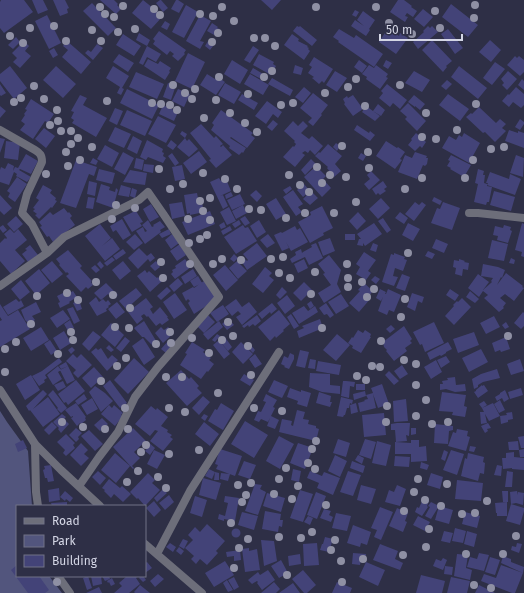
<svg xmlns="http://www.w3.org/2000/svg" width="524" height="593" font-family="'Fira Sans',sans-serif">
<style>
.green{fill:#52557d}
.building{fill:#434378}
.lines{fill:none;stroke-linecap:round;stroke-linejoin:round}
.street{stroke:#6d6e7a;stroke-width:8}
.tree{fill:#8f90a4}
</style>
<rect width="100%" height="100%" fill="#2e2f46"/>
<path class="green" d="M0,411L7,422L28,451L32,506H17V576H49L62,593H0Z"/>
<path class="building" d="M1,0H24L33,12L4,33L0,28V2Z
M32,0H43L48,10L38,14Z
M53,0H65L69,8L67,9L68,13L60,16Z
M100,0H114L118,4L117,5L121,9L116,14Z
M143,0L163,16L151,29L132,13Z
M160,0H161L168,8L163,12L156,3Z
M176,0H178L184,4L179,13L171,9Z
M261,0H281L272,10Z
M398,0H404L412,6L411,7L417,11L413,17L407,13L405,16L408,17L405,22L390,12Z
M92,3L116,28L108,36L83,11Z
M451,4L478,25L468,37L442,17Z
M186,5L198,12L184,38L172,32Z
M423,9L433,17L424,27L414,19Z
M355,10L359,12L356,17L352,15Z
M363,11L375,20L369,29L370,30L366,36L351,26L355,20L364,26L357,20Z
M47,15L61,43L49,49L35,21Z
M200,15L211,21L200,41L204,42L200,49L186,41Z
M165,21L170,24L167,30L161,27Z
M212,23L218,27L217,28L220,29L216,36L207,31Z
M297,26L299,27L300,26L317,40L312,46L293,31Z
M428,26L430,28L432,26L438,32L418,49L413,42L424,32L423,31Z
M388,28L399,36L400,33L408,38L396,54L379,42Z
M339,29L354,38L356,35L383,54L374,67L338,42L339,41L333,37Z
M448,29L463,48L455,54L441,34Z
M159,31L186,50L184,53L185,54L178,61L172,56L174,54L170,51L167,55L153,44L155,41L153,39Z
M139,33L150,40L147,46L136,40Z
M123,34L141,46L134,56L116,45Z
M292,34L299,39L298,41L308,46L307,47L309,48L308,49L310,51L304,60L284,45Z
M16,37L20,42L13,49L8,45Z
M432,40L452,61L446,66L447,67L443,72L422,50Z
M490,40L501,50L491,62L479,52Z
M24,41L29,46L25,51L31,56L20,68L13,62L17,58L12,53Z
M67,41L91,62L81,74L62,57L68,50L63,46Z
M208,41L214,45L210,50L205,46Z
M97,44L103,48L93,60L85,53L88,50L91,52Z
M147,46L161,54L156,62L147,57L143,65L139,63Z
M253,46L259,50L250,63L244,60Z
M54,48L58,55L53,58L49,51Z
M188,53L205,62L192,89L175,81Z
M119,54L134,63L128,72L113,62Z
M259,54L274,62L273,64L276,66L271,75L253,65Z
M515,56L517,58L519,56L524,60V72L520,76L507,65Z
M314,57L333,69L324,83L322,81L319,84L312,78L314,77L308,73L312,67L309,65Z
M148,59L158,64L160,61L171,68L169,71L170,72L165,80L144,66Z
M232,60L248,70L240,84L224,74Z
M359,60L367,66L362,73L354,67Z
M386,60L392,63L388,69L383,66Z
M495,62L505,69L492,85L483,78Z
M295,65L303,68L301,75L293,73Z
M369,65L374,68L376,65L388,74L386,77L388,78L380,89L366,79L367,77L362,74Z
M10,66L27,88L14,99L0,81V74Z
M56,66L76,84L63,98L43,80Z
M113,66L129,76L122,88L124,89L121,95L117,93L120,87L106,78Z
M459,66L487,88L478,99L451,77Z
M253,68L268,77L265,81L250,73Z
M335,71L347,78L337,92L326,85Z
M414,71L430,80L422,92L405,83Z
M508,71L517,79L507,90L502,85L504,83L501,79Z
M136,72L164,84L157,99L129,87Z
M207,74L215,79L217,76L225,82L216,95L200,85Z
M250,74L269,85L263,95L244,84Z
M272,78L293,90L290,96L268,84Z
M522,79L524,81V90L518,85Z
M447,80L452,84L446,90L441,86Z
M168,83L176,85L171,100L163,97Z
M225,83L241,92L234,104L218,95Z
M0,84L6,93L1,96L0,95Z
M387,84L407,100L400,109L393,103L390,107L379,98L383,93L381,91Z
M304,87L311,93L303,103L295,97Z
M516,87L524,94V105L521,108L513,102L509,107L502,101L508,94L509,95Z
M127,89L159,105L152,119L120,103Z
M178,89L190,94L184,107L172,101Z
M313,93L328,105L321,114L322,115L313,126L308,122L312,118L300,108Z
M242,94L258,103L254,110L238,100Z
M448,94L469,109L460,121L439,105Z
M80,95L87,98L83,105L107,118L96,137L72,123L74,120L71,118L74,112L71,111Z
M353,95L363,109L353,116L344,104L345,103L343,99L347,96L348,98Z
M414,95L425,104L420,110L415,106V107L408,102Z
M31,99L54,114L48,123L45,121L33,139L20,130L25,124L21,121L25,115L24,114L27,110L25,109Z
M267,101L282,112L278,118L273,114L266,124L255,116Z
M408,103L426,121L417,131L405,119L407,117L400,111Z
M378,104L385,110L381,116L373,111Z
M163,105L178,112L174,121L159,114Z
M0,106L6,111L0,118Z
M366,106L380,116L375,121L362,112Z
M479,107L496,123L500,119L506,124L502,128L506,131L495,142L485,132L483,133L466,117L471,113L472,114Z
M115,108L123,111L117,125L109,121Z
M127,110L152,121L145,136L120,125Z
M221,110L253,133L251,135L255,138L247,148L231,137L230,138L246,148L243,153L242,152L239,155L229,148L230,146L211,130L214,125L212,123Z
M158,116L176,125L166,143L148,134Z
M520,119L524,122V124L520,130L515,127Z
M273,120L278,124L272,131L267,127Z
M293,121L298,126L303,121L308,126L301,133L309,139L312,136L323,146L315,155L310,150L308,153L305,151L302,153L305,155L295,167L283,157L293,146L294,147L296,144L294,142L295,141L284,131Z
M201,124L214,138L216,136L223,144L220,146L221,147L223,145L232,155L216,168L209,160L211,159L190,133Z
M357,125L369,133L370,131L375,135L370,141L354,130Z
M115,127L131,134L124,148L108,141Z
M44,128L55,136L46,148L35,139Z
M509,130L518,133V131L524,133V148L505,141Z
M182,131L187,134L185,138L180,134Z
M416,133L426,142L422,148L420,146L415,151L408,145L412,140L411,139Z
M464,133L480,143L469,163L442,148L449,136L456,140L459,135L462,137Z
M133,136L142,141L137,154L127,149Z
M0,138L5,139L0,153Z
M185,138L187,141L189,139L198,149L189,157L177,147Z
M147,140L163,149L162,152L164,153L163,156L166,158L163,163L148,157L146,160L140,157Z
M171,140L177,145L173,150L167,146Z
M6,141L20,143L18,160L4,158Z
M386,141L397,148L398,147L405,152L400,159L402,160L395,169L376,156Z
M336,143L340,146L337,151L333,147Z
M328,144L342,156L335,164L341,171L334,177L327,168L328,167L315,156L319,152L320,153Z
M105,145L119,153L112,167L97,159Z
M199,151L207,162L191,174L183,163Z
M123,152L134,158L125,175L114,169Z
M415,152L427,156L426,158H428L427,164L425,166L423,165L417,179L398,172L405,155L412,158Z
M172,153L179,163L175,166L168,156Z
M361,153L366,156L363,161L358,158Z
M26,154L38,161L31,174L20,169L19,170L31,177L27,182L16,176L17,174L14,172L9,185L0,182V170L1,167L5,169L8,163L14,166L13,171L15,167L18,168Z
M451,155L471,165L464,177L450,169L451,168L447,166L450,161L448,160Z
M516,155L524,158L523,177L510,173Z
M93,158L98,161L96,165L90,163Z
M136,158L144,160L142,170L134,168Z
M311,159L316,164L305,175L301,170Z
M76,160L97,167L94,176L89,174L76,208L60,203Z
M144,164L154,165L153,173L143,171Z
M182,165L185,179L175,181L172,167Z
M316,166L326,176L323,179L331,188L322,197L304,177Z
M99,169L115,173L112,184L96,180Z
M478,169L484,171L483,175H485L484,183L487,184V186L492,187L489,202H487L486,205L474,202L478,184L475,183Z
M130,170L147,173L145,185L123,182Z
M371,171L380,180L369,190L364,184L370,179L367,175Z
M490,172L509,179L510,174L521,179L515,195L487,185L488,183H486Z
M17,177L27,184L15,202L8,197L10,193L7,191Z
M219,178L221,181L226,179L231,191L220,196L223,195L228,206L223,209L210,182Z
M89,181L97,183L95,196L87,194Z
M383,181L387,187L384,189L386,191L380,195L378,193L376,195L372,189Z
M101,184L110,187L109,190L115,192L116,188L118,190L113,208L96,202Z
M304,184L310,191L303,197L297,190Z
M43,185L52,190L50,193L56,198L55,200L57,201L52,208L51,207L39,219L35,215L37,214L33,211L35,209L33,208L39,200L36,198Z
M121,185L131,188L129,197L118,195Z
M290,186L292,189L286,194L283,190Z
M132,188L137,190L135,198L130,196Z
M256,190L262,196L257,202L250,195Z
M293,190L303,204L298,207L302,212L296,216L283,197Z
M311,191L318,198L310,205L303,199Z
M494,191L515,197L511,211L490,205Z
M231,192L233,196L226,199L225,195Z
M197,193L199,204L202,203L204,212L190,215V213L187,214L184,195Z
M240,194L245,204L232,210L227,200Z
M0,195L12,208L4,215L0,211Z
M88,197L95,198L93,209L86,208Z
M434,197L442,201L440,205L432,201Z
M276,198L286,214L276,220L266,204Z
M381,198L390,208L378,219L369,209Z
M182,202L185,216L172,219L169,204Z
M415,202L419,205L422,202L426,205L414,221L405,214Z
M443,202L460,208L452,230L431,223L437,208L440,209Z
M151,204L159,217L150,222L143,209Z
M243,205L247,213L236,219L232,211Z
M322,206L333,228L323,233L324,235L310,243L298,222L311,215L310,212Z
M229,207L236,221L227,225L220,212Z
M64,208L68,213L69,212L72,216L70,218L75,225L53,242L49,236L47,237L40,227L42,226L39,222L50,212L53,215Z
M136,211L143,222L140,223L142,226L132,232L123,217L133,212H134Z
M210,211L215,224L188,235L182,222Z
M358,212L366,221L357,230L349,221Z
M400,212L408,218L404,224L395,218Z
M16,216L23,224L14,232L7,224Z
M245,216L250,223L245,226L240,219Z
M383,218L391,230L387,233L378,221Z
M122,219L131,235L123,240L116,230L113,232L110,226Z
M148,220L152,227L154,226L153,225L160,221L165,227L160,230L161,232L145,244L136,231L143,227L145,232L147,231L142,225Z
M239,220L241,224L235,228L232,224Z
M259,220L266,232L257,238L250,226Z
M224,222L226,227L221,229L219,225Z
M374,223L382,234L365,246L363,243V246L357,245L359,239H361L357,234Z
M408,223L420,229L413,241L402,235Z
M522,223L524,224V257L521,256L522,252L515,250Z
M100,224L111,238L102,246L112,238L120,249L105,261L85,236Z
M3,225L7,230L3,233L0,229V227Z
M243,225L245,228L248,227L257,241L236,254L224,237Z
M504,225L511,227L510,230L512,231L508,243L497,240L498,236L493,235L495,226L503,228Z
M230,226L232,230L223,235L221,231Z
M295,226L297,230L300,228L308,242L291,251L286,242L289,248L282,251L274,235L281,232L282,233Z
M10,229L14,233L18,229L27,240L15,250L25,261L11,274L0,261V243L5,238L6,239L7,238L4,234Z
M169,229L171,234L162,238L159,234Z
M135,234L143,243L134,250L126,242Z
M172,234L179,243L171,249L165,240Z
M268,234L275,243L267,248L260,240Z
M345,234H355V240H345Z
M330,238L335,251L323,256L318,242Z
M436,239L448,244L444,253L432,248Z
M492,240L508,244L504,261L488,258Z
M257,243L267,256L247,270L240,259L243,257L247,261L248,260L243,254Z
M316,243L323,258L309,265L305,257L292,263L290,259L296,255L295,252L301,249L302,253L303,252L312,247L311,245Z
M373,243L378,245L376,252L370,250Z
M180,244L186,255L177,261L170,251Z
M30,245L38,255L28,262L22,254L27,250L25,249Z
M139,248L147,256L151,253L155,258L150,262L148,259L138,269L128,258Z
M123,249L126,253L116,260L113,256Z
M68,250L82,266L80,268L92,281L91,282L93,285L88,289L86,287L81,292L66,276L69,274L67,272L66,273L59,265L60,264L56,259Z
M428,251L435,254L432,259L425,256Z
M364,252L376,260L368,271L371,273L366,280L356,274L360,267L356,264Z
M394,253L405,257L404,259L407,260L403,271L395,268L393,276L398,277L394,286L382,282L391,254L394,255Z
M234,254L238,258L234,262L230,259Z
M329,255L341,270L337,284L341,292L324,303L318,293L331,285L323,274L325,273L318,264Z
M112,257L115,260L107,266L104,263Z
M511,258L515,260L514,264L509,263Z
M185,259L191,267L175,279L171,274L173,272L172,270L176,268L175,266Z
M304,259L308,268L298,273L294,264Z
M459,259L465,261L464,262L469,263L468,270L463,269L462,276L455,274L456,268L453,267L454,260L459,261Z
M52,261L63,274L52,283L41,270Z
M100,261L104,266L101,269L97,264Z
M123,261L131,271L120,280L112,270Z
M156,261L160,267L155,271L150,266Z
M237,261L247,271L238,279L229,268Z
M483,264L498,267L505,270L502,278L501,277L497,285L506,273L523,286L522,287L524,288L514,301L505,294L500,298L506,303L503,307L504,308L499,312L484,298L488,295L483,291L479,297L468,288L478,274L489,282L483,290L492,282L491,281L493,278L481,276Z
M95,265L100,270L96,273L91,268Z
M225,265L238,280L226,291L213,275Z
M265,267L272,273L269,276L274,280L263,293L252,284Z
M39,269L50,283L36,295L25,281Z
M193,269L197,276L185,284L181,277Z
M145,270L147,273L149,271L157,278L158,277L162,281L150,292L137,276Z
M402,274L410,277L405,291L396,288Z
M198,276L202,283L194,287L190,281Z
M375,276L380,279L376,284L371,280Z
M178,278L183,284L174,292L169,286Z
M21,280L30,292L20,300L11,289Z
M204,281L217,299L194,314L188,303L190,301L188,299L186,301L182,293L193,287L194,288Z
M304,282L312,290L301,301L293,293Z
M106,283L118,295L113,299L108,294L101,300L94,293Z
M364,283L373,291L369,296L371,298L359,312L349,303L360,291L358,290Z
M167,287L171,291L161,300L157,296Z
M282,287L287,292L280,299L276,295Z
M136,288L142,295L126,309L119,301Z
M380,289L386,292L385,294H386L388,289L401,295L394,312L389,310L387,315L378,311L383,297L381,301L376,298Z
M450,289L459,295L455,301L446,295Z
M73,291L77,297L69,302L70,303L60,308L58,303L60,302L57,296L63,293L65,296Z
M470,291L479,299L475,303L466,297Z
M175,293L187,310L174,319L163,302Z
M412,293L424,297L422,303L418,301L415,311L407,307Z
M341,294L349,306L336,314L328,302Z
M287,295L295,306L285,314L277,303Z
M96,297L99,302L103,299L106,302L108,300L111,304L108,306L109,307L106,309L107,311L97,316L89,303Z
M146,298L153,307L150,309L153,314L160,307L168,317H167L169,320L162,325L160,323L156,326L148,316L147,317L144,314L141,316L143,319L137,324L128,312Z
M462,298L471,307L454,325L445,316L454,306L453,305L457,301L458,302Z
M16,299L19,302L21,300L24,306L8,315L3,307Z
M236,299L242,307L249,302L257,312L242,325L236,317L241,314L238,311L232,316L225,307Z
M79,300L82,309L77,311L73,303Z
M311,301L314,306L310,309L307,304Z
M36,302L41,312L32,316L35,320L29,324L25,320L21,310Z
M117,302L125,312L116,319L108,309Z
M272,303L277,309L271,314L270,312L262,319L258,314Z
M326,303L334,315L330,318L327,314L324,315L319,308Z
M0,304L8,316L18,310L30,329L0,347V321L2,320L0,317Z
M223,305L229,314L217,322L210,313Z
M304,306L308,311L315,306L318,312L299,324L292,313Z
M73,307L80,321L74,324L67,309Z
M63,310L70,319L57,328L50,318Z
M279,310L290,324L283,330L284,331L276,338L275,336L270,341L258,327Z
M523,312L524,313V326L521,329L514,323Z
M291,314L299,326L294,329L287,317Z
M208,315L215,322L204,333L197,326Z
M257,315L261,321L255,326L253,324L249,327L248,325L244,328L242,326Z
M494,316L500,327L486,334L480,323Z
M228,318L234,325L227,330L222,324Z
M320,319L323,328L299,338L297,331L304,328L302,326Z
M70,320L74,328L68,331L64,324Z
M144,321L158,344L154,347L144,337H142L134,328Z
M219,321L223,327L208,340L203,334Z
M434,322L444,343L425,352L422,344L420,345L413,332Z
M506,322L509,327L505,329L502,325Z
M111,323L124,335L115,347L101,335Z
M391,325L395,329L390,333L386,329Z
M404,326L412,339L410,341L412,343L405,348L407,351L394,361L386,351L387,350L384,347L383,342Z
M41,327L49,340L31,351L23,338Z
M161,327L164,330L168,327L174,333L163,343L155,333Z
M358,330L363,333L365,330L371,334L370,337H371L361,353L352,348L353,346L348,343L352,337L353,338Z
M64,331L71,343L60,350L53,338Z
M93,331L101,337L89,351L82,344Z
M474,332L479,345L458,353L453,339Z
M217,334L220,336L215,342L212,340Z
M337,334L350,345L336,361L323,350Z
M224,336L232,347L228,351L219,340Z
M125,337L130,341L121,352L116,348Z
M506,337L510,349L501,352L500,350L495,352L492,343Z
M143,338L155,357L144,365L132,346Z
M50,340L57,351L51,355L44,344Z
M219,340L230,354L224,359L213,345Z
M168,341L173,344L166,353L161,349Z
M192,342L205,350L203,352L211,358L209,360L214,364L208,372L207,371L201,379L180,365L187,354L185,353Z
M241,342L253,354L243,364L232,352Z
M448,342L452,349L446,352V353L441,356L440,355L430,360L427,353Z
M250,344L255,350L253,353L247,347Z
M109,345L114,350L111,352L106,348Z
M72,347L75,350L71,354L68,350Z
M96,348L98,350L101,348L108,359L112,355L118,360L107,371L91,352Z
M481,349L488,362L469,372L462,358Z
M300,350L309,352L305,368L296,366Z
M290,353L294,355V359L289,369L284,367L285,366L281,364L284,356L288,358Z
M73,354L77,358L81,354L92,365L78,378L73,373L76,370L66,361Z
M255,354L262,364L255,368L249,359Z
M446,356L450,362L441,368L437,360Z
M59,358L62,362L45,375L47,378L44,380L45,382L39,386L32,376L42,371Z
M134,358L149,372L128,394L114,380Z
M310,359L316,360L315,369L308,368Z
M520,359L524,371L511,375L507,364Z
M436,360L442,372L431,379L424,367Z
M318,361L341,365L339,375L316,371Z
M66,362L68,366L61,369L59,366Z
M402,365L408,374L400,379L394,371Z
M58,366L61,370L58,372L62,379L53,385L47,375Z
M68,366L75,380L67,384L60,370Z
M94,367L103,377L91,388L82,378Z
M497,369L500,378L483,382L478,385V387L474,389L472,379L481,374Z
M181,370L189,379L191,377L199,386L197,388L202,393L187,406L166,383Z
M389,371L399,381L394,385L385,375Z
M310,373L330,374V385L340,386V394L322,392L309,387Z
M244,374L254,380L250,386L240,380Z
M31,375L40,390L25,400L16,384Z
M455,377L456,385L465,384L466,391L455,392L446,389L440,390V384H443L442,381L448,380L447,378Z
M76,380L85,391L68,405L66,402L64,403L58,394Z
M110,380L127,403L120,408L103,386Z
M274,380L288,386L282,398L268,392Z
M63,381L66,387L58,391L54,385Z
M343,381H346L355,382L354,387L350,386L349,398L341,396Z
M356,384H365V390H356Z
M382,384L389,404L378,408L373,394L376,408L360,412L358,403L365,401L364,400L368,399L366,395L373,393L371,388Z
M482,385V386L484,385L488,391L478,398L474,392L476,391V390Z
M95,386L105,393L113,401L101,412L89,392Z
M290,388L301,392V390L311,393L307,407L297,404L298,401L287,397Z
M521,388L523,395L510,399L508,392Z
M43,390L47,394L33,409L48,397L60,414L43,427L30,410L29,411L26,406Z
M53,390L67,408L61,413L57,409L58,408L48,395Z
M505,390L509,399L504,402L502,398L497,401L495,397L500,394V393Z
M365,391L366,396L354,400L353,394Z
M319,392L331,396L330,402H332L330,407L316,403Z
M442,392L466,395L464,406L467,407L465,417L452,415L453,412L439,411Z
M84,394L87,399L78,405L75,401Z
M266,394L277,400L273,407L275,408L271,416L279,420L275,429L267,426L270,418L268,422L261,419L259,422L254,420L258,411L261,412L266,402L263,401Z
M203,396L210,402L199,415L192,408Z
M341,397L353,400L352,404L350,403L349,408H347L345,415H344L343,417L337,416Z
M92,398L98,409L87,415L81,405Z
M406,399L408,421L394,422L393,401Z
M500,400L505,410L499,413L494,404Z
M484,401L487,405L482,408L479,404Z
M76,403L86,417L85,418L86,420L81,424L80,423L77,426L71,418L73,417V416L71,417L65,410Z
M221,403L234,411L223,430L208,421L215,409L217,410Z
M356,403L358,412L351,414L350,405Z
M493,403L500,416L489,421L485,414L487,423L481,424L480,412H484L482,408Z
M109,405L112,408L114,405L123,413L121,415L123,416L115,426L101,414Z
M151,406L156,410L157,408L168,417L161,426L168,430L167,432L172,435L170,437L173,439L163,451L150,441L158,431L155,430L150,436L135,424Z
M297,410L305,412L303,419L309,420L308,424L316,426V428L319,429L316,441L279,432L282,419L292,421L291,425L293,426Z
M512,412L513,419L508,420V422L501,424L500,416L507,415L506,413Z
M384,413L386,435L364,437L362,415Z
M62,414L66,417L64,419L69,424L61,433L58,429L59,428L53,422Z
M204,414L208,416L205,421L201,418Z
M102,418L108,424L100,431L94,425Z
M245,421L268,435L254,458L231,444Z
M52,422L57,427L49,435L44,430Z
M204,422L219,434L210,446L195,434Z
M397,423H410L409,436L406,435L407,441L396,442L395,430H391V424Z
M488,423L491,428L487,429L488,431L485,433L481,426Z
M435,424L453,426V430L449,431L448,444L434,443Z
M76,428L82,433L78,437L79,439L76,442L69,435Z
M133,428L146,441L134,452L140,458L132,466L134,468L133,469L113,447Z
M411,428H416V434L411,435Z
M457,429L468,431L467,436L470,437L466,451L448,446L453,432L456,433Z
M89,430L103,444L95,451L81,436Z
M66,434L75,443L73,445L75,448L66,456L63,453L65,450L57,442Z
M279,436L294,444L280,469L266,461Z
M524,436V448H521L518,437Z
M338,439L350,443L346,457L333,453Z
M365,439L376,442L371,459L359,455Z
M23,440L27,448L18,452L15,444Z
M411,440H419V447L426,446L427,461L411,462V454H395V442L411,443Z
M147,441L155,448L150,455L145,451L148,447L145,443Z
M377,441L391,445L386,466L372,463Z
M518,441L519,450H509L508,442Z
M81,443L88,450L84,454L89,458L81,466L70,455Z
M298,443L313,448L305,469L290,463Z
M470,446L476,447L474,452L469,451Z
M220,449L242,456L235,476L216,469L218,465L215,464Z
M524,449V457H520L519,450Z
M154,450L165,455L157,469L147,464Z
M444,450L448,452L445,461L441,459Z
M451,450L464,454L457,475L443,470Z
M514,452V457L524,458V470L512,469V468L503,469L502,458H506V453Z
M115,453L130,466L116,483L101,470Z
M468,453L484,457L483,462L485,463L484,474L480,473L478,481L461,476L465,458L467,459Z
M335,455L347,461L340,477L328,471Z
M358,455L364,458L362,464L355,460Z
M395,456L410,457L409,467L394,466Z
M244,461L256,465L250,479L238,475Z
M352,461L365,466L363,473L350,468Z
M421,462L429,465L427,470L420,468Z
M51,465L54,481L48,482L47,478H45L43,470L45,469L44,466Z
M497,465L502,466L501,476L494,475Z
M209,469L215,472L212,479L205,476Z
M293,469L301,471L299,482L291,480Z
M98,471L106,478L100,485L92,477Z
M310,471L322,476L324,472L340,478L333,495L317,488L319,483L307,478Z
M348,471L361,475L353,496L340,492Z
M507,471L513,472L512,487H505Z
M215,472L219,473V480H214Z
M148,473L155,480L152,483L160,490L145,506L138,498L137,499L130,492Z
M221,473L230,474L228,481L220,479Z
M431,473L443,477L440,489L427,485Z
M203,478L221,483L216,500L199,495Z
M109,479L120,488L122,486L131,494L123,502L114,494L111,498L104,491L105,490L102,488Z
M457,480L483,483L481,501L455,499Z
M255,484L262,485L260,489L266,492L258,515L245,511Z
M361,485L376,489L371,504L357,500Z
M397,485L406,489L400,506L385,502L389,490L394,492Z
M59,488L60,500L49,502L48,490Z
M163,489L167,493L157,502L154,498Z
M300,490L313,494L303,522L290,518Z
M65,491L73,498L70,502L66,499L65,501L60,497Z
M502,491H508V502H503Z
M517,491L518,495V492L524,493L523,505L516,503L511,504L510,492Z
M316,492L326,496L317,519L307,515Z
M267,493L285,498L281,512L263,506Z
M169,495L174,502L165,510L159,503Z
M195,496L207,500L202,517L190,513Z
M225,496L239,498L235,521L224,519V521L218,519L219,514L225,516L228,503L224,502Z
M423,499L429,501L427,506L428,507L422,516L415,512L417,507L419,508Z
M154,501L161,510L154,517L146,508Z
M67,502V506H52L51,503Z
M431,502L439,506L431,519L425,516L430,507L428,506Z
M507,502V516H497V513H496L495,503Z
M511,504L524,508V511L520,525L506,521Z
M439,506L453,510L449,524L435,520Z
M380,507L393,512L381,540L374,537L377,530L371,528Z
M397,508L408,513L405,521L407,522L403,532L389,526Z
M324,509L331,511L329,515L333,517L331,522L320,518Z
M265,511L281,514L280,520H283L282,527L279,526L278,532L262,529Z
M242,512L258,516L254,530L238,525Z
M465,512L480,516L477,528L462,524Z
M336,513L351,516L347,531L332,528Z
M308,516L313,518L310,525L304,522Z
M418,516L430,522L425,531L413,525Z
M207,524L225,541L216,551L218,553L207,565L200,559L196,564L191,559L194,556L185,548L193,540L188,535L195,527L200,532Z
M353,525L371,532L367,545L361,543L360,547L347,543Z
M455,528L466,531L463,543L452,541Z
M231.5 533a4.5 4.5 0 1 1 9 0a4.5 4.5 0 1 1-9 0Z
M444,531L453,533L450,543L441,541Z
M467,531L477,534L474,547L464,544Z
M325,537L333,539L329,552L320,550L322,544H323Z
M183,539L188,541L184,549L179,546Z
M261,540L274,541L277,561L264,566Z
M170,543L176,547L173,552L166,547Z
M317,543L319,565L304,566L303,544Z
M517,543L522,544L519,553L511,550L512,546L516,547Z
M380,544L398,551L395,559L403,563L400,570L373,560Z
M179,547L184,551L181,555L176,551Z
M249,548V551L257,549L260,570L245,572L242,549Z
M240,550L241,560L234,561V556L227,557L226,552Z
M353,553L366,554L365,560L361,559L360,565L352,564Z
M479,553L489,555L484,571L467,567L470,557L477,559Z
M300,554L301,564L289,566L288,556Z
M457,554L468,555L466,568L472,570L470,580L454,576Z
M503,556L511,559V562L524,567L523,573L501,563Z
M490,557L500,560L495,575L485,572Z
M443,558L447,560L443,570L433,566L436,559L441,561Z
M281,560L288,573L279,578L271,566Z
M225,561L234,575L214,587L205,573Z
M147,562L152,568L145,573V563Z
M366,562L385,570L378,586L359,577Z
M17,565V576H39L49,590L45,593H28L11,570Z
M501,565L523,573L515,593H512L481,581L484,574L496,578Z
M445,566L453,567L452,575L444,574Z
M268,570L275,580L262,590L257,583L258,582L257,581L252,584L248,580L258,572L260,575Z
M303,570L316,585L307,593H304L292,579Z
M158,574L164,579L155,587L150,581Z
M421,575L445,581L442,593H416Z
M88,576L92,588L87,590L83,578Z
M91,576H101L102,584L93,586Z
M102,576H109L110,579L105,581Z
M127,576H136L137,577L136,578L140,584L129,593H114L122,586L119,583Z
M141,576H143L146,580L143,582L139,578Z
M234,577L239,587L234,590L228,580Z
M451,577L470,581L467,593H447Z
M112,578L115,584L111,586L109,582L108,583L107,581Z
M227,580L233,590L228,592L223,583Z
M274,582L280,589L276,593H261Z
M337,582L352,588L350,593H332Z
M293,583L300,593H279Z
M140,585L150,593H135L134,592Z
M479,585L495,593H475Z
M99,587L102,593H86Z"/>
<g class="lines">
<path class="street" d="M0,130L35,150C40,153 42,155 42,162L27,194L22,213L32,224L47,253
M469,213H478L524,218
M0,286L47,253L64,237L139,200L148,192L164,215L219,297L158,367L135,397L118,432L99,457L79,486
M0,390L35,444L61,470L100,506
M35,444L36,492L38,506
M145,544L202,593
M157,554L190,491L279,352
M58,576L70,593"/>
</g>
<g class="tree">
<circle cx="475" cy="5" r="4"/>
<circle cx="123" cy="6" r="4"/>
<circle cx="100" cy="7" r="4"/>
<circle cx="222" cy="7" r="4"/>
<circle cx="316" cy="7" r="4"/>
<circle cx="376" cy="7" r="4"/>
<circle cx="154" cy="9" r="4"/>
<circle cx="435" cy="11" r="4"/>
<circle cx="105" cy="14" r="4"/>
<circle cx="200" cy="14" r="4"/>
<circle cx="160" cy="15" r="4"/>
<circle cx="213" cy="16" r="4"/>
<circle cx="114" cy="17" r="4"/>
<circle cx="474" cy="18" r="4"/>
<circle cx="234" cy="21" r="4"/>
<circle cx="389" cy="23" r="4"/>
<circle cx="54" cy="26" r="4"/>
<circle cx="30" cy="28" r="4"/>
<circle cx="440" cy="28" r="4"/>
<circle cx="135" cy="29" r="4"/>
<circle cx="92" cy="30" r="4"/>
<circle cx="118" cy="32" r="4"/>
<circle cx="218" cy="33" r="4"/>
<circle cx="412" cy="34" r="4"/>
<circle cx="10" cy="36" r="4"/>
<circle cx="254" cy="38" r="4"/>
<circle cx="265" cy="38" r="4"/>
<circle cx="66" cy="41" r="4"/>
<circle cx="101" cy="41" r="4"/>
<circle cx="212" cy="42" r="4"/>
<circle cx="23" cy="43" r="4"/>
<circle cx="275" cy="46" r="4"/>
<circle cx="272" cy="71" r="4"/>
<circle cx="219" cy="77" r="4"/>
<circle cx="264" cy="77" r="4"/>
<circle cx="356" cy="79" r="4"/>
<circle cx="173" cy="85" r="4"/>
<circle cx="400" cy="85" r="4"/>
<circle cx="34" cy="86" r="4"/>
<circle cx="348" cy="87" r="4"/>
<circle cx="195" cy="89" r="4"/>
<circle cx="185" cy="93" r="4"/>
<circle cx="325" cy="93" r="4"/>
<circle cx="248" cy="94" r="4"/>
<circle cx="21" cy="98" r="4"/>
<circle cx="44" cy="99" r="4"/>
<circle cx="192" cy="99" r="4"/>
<circle cx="216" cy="100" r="4"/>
<circle cx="107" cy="101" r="4"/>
<circle cx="14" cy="102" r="4"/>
<circle cx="152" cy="103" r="4"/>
<circle cx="293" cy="103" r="4"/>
<circle cx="161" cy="104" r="4"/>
<circle cx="476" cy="104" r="4"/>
<circle cx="170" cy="105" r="4"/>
<circle cx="281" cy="105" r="4"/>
<circle cx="365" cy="106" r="4"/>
<circle cx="57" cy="110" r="4"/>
<circle cx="177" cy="110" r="4"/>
<circle cx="230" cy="113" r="4"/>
<circle cx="426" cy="113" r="4"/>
<circle cx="204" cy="118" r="4"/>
<circle cx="58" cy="121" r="4"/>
<circle cx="245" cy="123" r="4"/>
<circle cx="50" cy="125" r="4"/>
<circle cx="457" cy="130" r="4"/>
<circle cx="61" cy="131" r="4"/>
<circle cx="71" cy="131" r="4"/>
<circle cx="257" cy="132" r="4"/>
<circle cx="422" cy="137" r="4"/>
<circle cx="78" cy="138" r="4"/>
<circle cx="436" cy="139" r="4"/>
<circle cx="71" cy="144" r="4"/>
<circle cx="342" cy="146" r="4"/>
<circle cx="92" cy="147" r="4"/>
<circle cx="504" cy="147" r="4"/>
<circle cx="491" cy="149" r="4"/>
<circle cx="66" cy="152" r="4"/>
<circle cx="368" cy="152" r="4"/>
<circle cx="80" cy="160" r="4"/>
<circle cx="473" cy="160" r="4"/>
<circle cx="68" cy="166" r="4"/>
<circle cx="317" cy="167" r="4"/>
<circle cx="369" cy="168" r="4"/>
<circle cx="159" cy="169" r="4"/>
<circle cx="203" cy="173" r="4"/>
<circle cx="46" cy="174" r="4"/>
<circle cx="289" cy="175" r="4"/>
<circle cx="330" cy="175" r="4"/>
<circle cx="346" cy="177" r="4"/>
<circle cx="422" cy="178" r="4"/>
<circle cx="465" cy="178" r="4"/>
<circle cx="225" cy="179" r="4"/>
<circle cx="322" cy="183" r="4"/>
<circle cx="183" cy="184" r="4"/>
<circle cx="300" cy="185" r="4"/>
<circle cx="170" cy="189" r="4"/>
<circle cx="237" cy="189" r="4"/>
<circle cx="405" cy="189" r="4"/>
<circle cx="309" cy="192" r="4"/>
<circle cx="210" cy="198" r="4"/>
<circle cx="200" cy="201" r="4"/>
<circle cx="356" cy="202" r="4"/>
<circle cx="116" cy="205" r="4"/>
<circle cx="135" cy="208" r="4"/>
<circle cx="249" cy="209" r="4"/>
<circle cx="261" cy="210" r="4"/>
<circle cx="203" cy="211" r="4"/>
<circle cx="305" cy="213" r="4"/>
<circle cx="334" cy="213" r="4"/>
<circle cx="286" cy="218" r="4"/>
<circle cx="112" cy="219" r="4"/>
<circle cx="188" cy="219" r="4"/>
<circle cx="210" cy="220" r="4"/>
<circle cx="207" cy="235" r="4"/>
<circle cx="200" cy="239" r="4"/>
<circle cx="189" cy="243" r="4"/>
<circle cx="408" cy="253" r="4"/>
<circle cx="283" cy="257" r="4"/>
<circle cx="222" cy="259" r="4"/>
<circle cx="271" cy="259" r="4"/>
<circle cx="241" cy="260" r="4"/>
<circle cx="161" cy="262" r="4"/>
<circle cx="190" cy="264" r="4"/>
<circle cx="213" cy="264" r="4"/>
<circle cx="347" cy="264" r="4"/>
<circle cx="315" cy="272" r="4"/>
<circle cx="279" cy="273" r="4"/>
<circle cx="163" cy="278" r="4"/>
<circle cx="290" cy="278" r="4"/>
<circle cx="348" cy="278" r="4"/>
<circle cx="96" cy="282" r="4"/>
<circle cx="362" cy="282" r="4"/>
<circle cx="348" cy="287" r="4"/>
<circle cx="374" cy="289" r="4"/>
<circle cx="67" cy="293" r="4"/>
<circle cx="311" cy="294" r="4"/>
<circle cx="113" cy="295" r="4"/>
<circle cx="37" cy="296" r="4"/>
<circle cx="367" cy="297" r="4"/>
<circle cx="405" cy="299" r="4"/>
<circle cx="78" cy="300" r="4"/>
<circle cx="130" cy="308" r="4"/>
<circle cx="401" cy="317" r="4"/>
<circle cx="228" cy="322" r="4"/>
<circle cx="31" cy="324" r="4"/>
<circle cx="115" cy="327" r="4"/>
<circle cx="129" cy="328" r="4"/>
<circle cx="322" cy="328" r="4"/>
<circle cx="71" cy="332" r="4"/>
<circle cx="170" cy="332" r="4"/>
<circle cx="233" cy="336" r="4"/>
<circle cx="508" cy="336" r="4"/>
<circle cx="192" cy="338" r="4"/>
<circle cx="73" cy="340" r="4"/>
<circle cx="222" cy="340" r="4"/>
<circle cx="381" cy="341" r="4"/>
<circle cx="16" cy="342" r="4"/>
<circle cx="171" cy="343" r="4"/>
<circle cx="156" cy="344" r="4"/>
<circle cx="248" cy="346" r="4"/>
<circle cx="5" cy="349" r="4"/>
<circle cx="209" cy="353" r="4"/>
<circle cx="58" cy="354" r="4"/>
<circle cx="126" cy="358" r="4"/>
<circle cx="404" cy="360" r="4"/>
<circle cx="416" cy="364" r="4"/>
<circle cx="117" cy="366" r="4"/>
<circle cx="372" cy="366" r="4"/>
<circle cx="380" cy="367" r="4"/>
<circle cx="5" cy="372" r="4"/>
<circle cx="251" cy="375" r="4"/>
<circle cx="357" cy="376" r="4"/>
<circle cx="166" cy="377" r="4"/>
<circle cx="182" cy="377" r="4"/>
<circle cx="366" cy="380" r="4"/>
<circle cx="101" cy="381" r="4"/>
<circle cx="416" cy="385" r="4"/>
<circle cx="218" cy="393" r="4"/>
<circle cx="426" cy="400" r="4"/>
<circle cx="387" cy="406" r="4"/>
<circle cx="125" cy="408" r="4"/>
<circle cx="169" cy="408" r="4"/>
<circle cx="254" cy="408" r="4"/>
<circle cx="282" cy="411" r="4"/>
<circle cx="185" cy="412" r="4"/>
<circle cx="416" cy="416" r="4"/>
<circle cx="62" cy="422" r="4"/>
<circle cx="386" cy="422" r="4"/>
<circle cx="448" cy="422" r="4"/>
<circle cx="432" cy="424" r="4"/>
<circle cx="83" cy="427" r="4"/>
<circle cx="105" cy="429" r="4"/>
<circle cx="128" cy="429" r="4"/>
<circle cx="316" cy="441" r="4"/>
<circle cx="146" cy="445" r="4"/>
<circle cx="312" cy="449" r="4"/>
<circle cx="199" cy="450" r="4"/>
<circle cx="141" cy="452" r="4"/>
<circle cx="169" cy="454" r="4"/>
<circle cx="308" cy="463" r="4"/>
<circle cx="286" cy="468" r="4"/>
<circle cx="315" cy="469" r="4"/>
<circle cx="138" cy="471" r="4"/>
<circle cx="158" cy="477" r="4"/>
<circle cx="279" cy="479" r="4"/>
<circle cx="418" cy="479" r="4"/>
<circle cx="127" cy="482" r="4"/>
<circle cx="251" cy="483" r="4"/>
<circle cx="447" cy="484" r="4"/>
<circle cx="238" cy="485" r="4"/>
<circle cx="298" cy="486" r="4"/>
<circle cx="166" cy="488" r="4"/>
<circle cx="414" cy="492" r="4"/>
<circle cx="274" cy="494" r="4"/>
<circle cx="246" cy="495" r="4"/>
<circle cx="292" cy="499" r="4"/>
<circle cx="425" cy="500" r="4"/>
<circle cx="487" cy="501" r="4"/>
<circle cx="242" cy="502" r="4"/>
<circle cx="326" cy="505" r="4"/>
<circle cx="441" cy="506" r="4"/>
<circle cx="404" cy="511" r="4"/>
<circle cx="475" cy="513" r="4"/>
<circle cx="462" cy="514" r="4"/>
<circle cx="231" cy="523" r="4"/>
<circle cx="429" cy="529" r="4"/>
<circle cx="312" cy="532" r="4"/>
<circle cx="516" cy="536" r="4"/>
<circle cx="279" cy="537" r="4"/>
<circle cx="301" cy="538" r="4"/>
<circle cx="248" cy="539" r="4"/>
<circle cx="335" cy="540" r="4"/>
<circle cx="426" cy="547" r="4"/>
<circle cx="239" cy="548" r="4"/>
<circle cx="331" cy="550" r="4"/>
<circle cx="466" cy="554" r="4"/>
<circle cx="503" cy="554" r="4"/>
<circle cx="403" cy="555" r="4"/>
<circle cx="363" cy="559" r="4"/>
<circle cx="341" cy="561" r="4"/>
<circle cx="234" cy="568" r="4"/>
<circle cx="287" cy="575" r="4"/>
<circle cx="57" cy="582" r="4"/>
<circle cx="342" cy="582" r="4"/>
<circle cx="474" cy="585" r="4"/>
<circle cx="491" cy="588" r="4"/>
</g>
<rect x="16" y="505" width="130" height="72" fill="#2e2f46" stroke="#707286"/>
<rect x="24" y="518" width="20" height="6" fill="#6d6e7a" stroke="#707286"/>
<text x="52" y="525" font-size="12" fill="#d4d6e5">Road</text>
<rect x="24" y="535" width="20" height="12" fill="#52557d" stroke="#707286"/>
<text x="52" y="545" font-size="12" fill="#d4d6e5">Park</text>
<rect x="24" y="555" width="20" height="12" fill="#434378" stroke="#707286"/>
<text x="52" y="565" font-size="12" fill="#d4d6e5">Building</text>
<path d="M380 34v6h82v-6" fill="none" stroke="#d4d6e5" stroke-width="2"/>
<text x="386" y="34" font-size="12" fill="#d4d6e5" stroke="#2e2f46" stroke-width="3" paint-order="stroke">50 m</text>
</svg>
